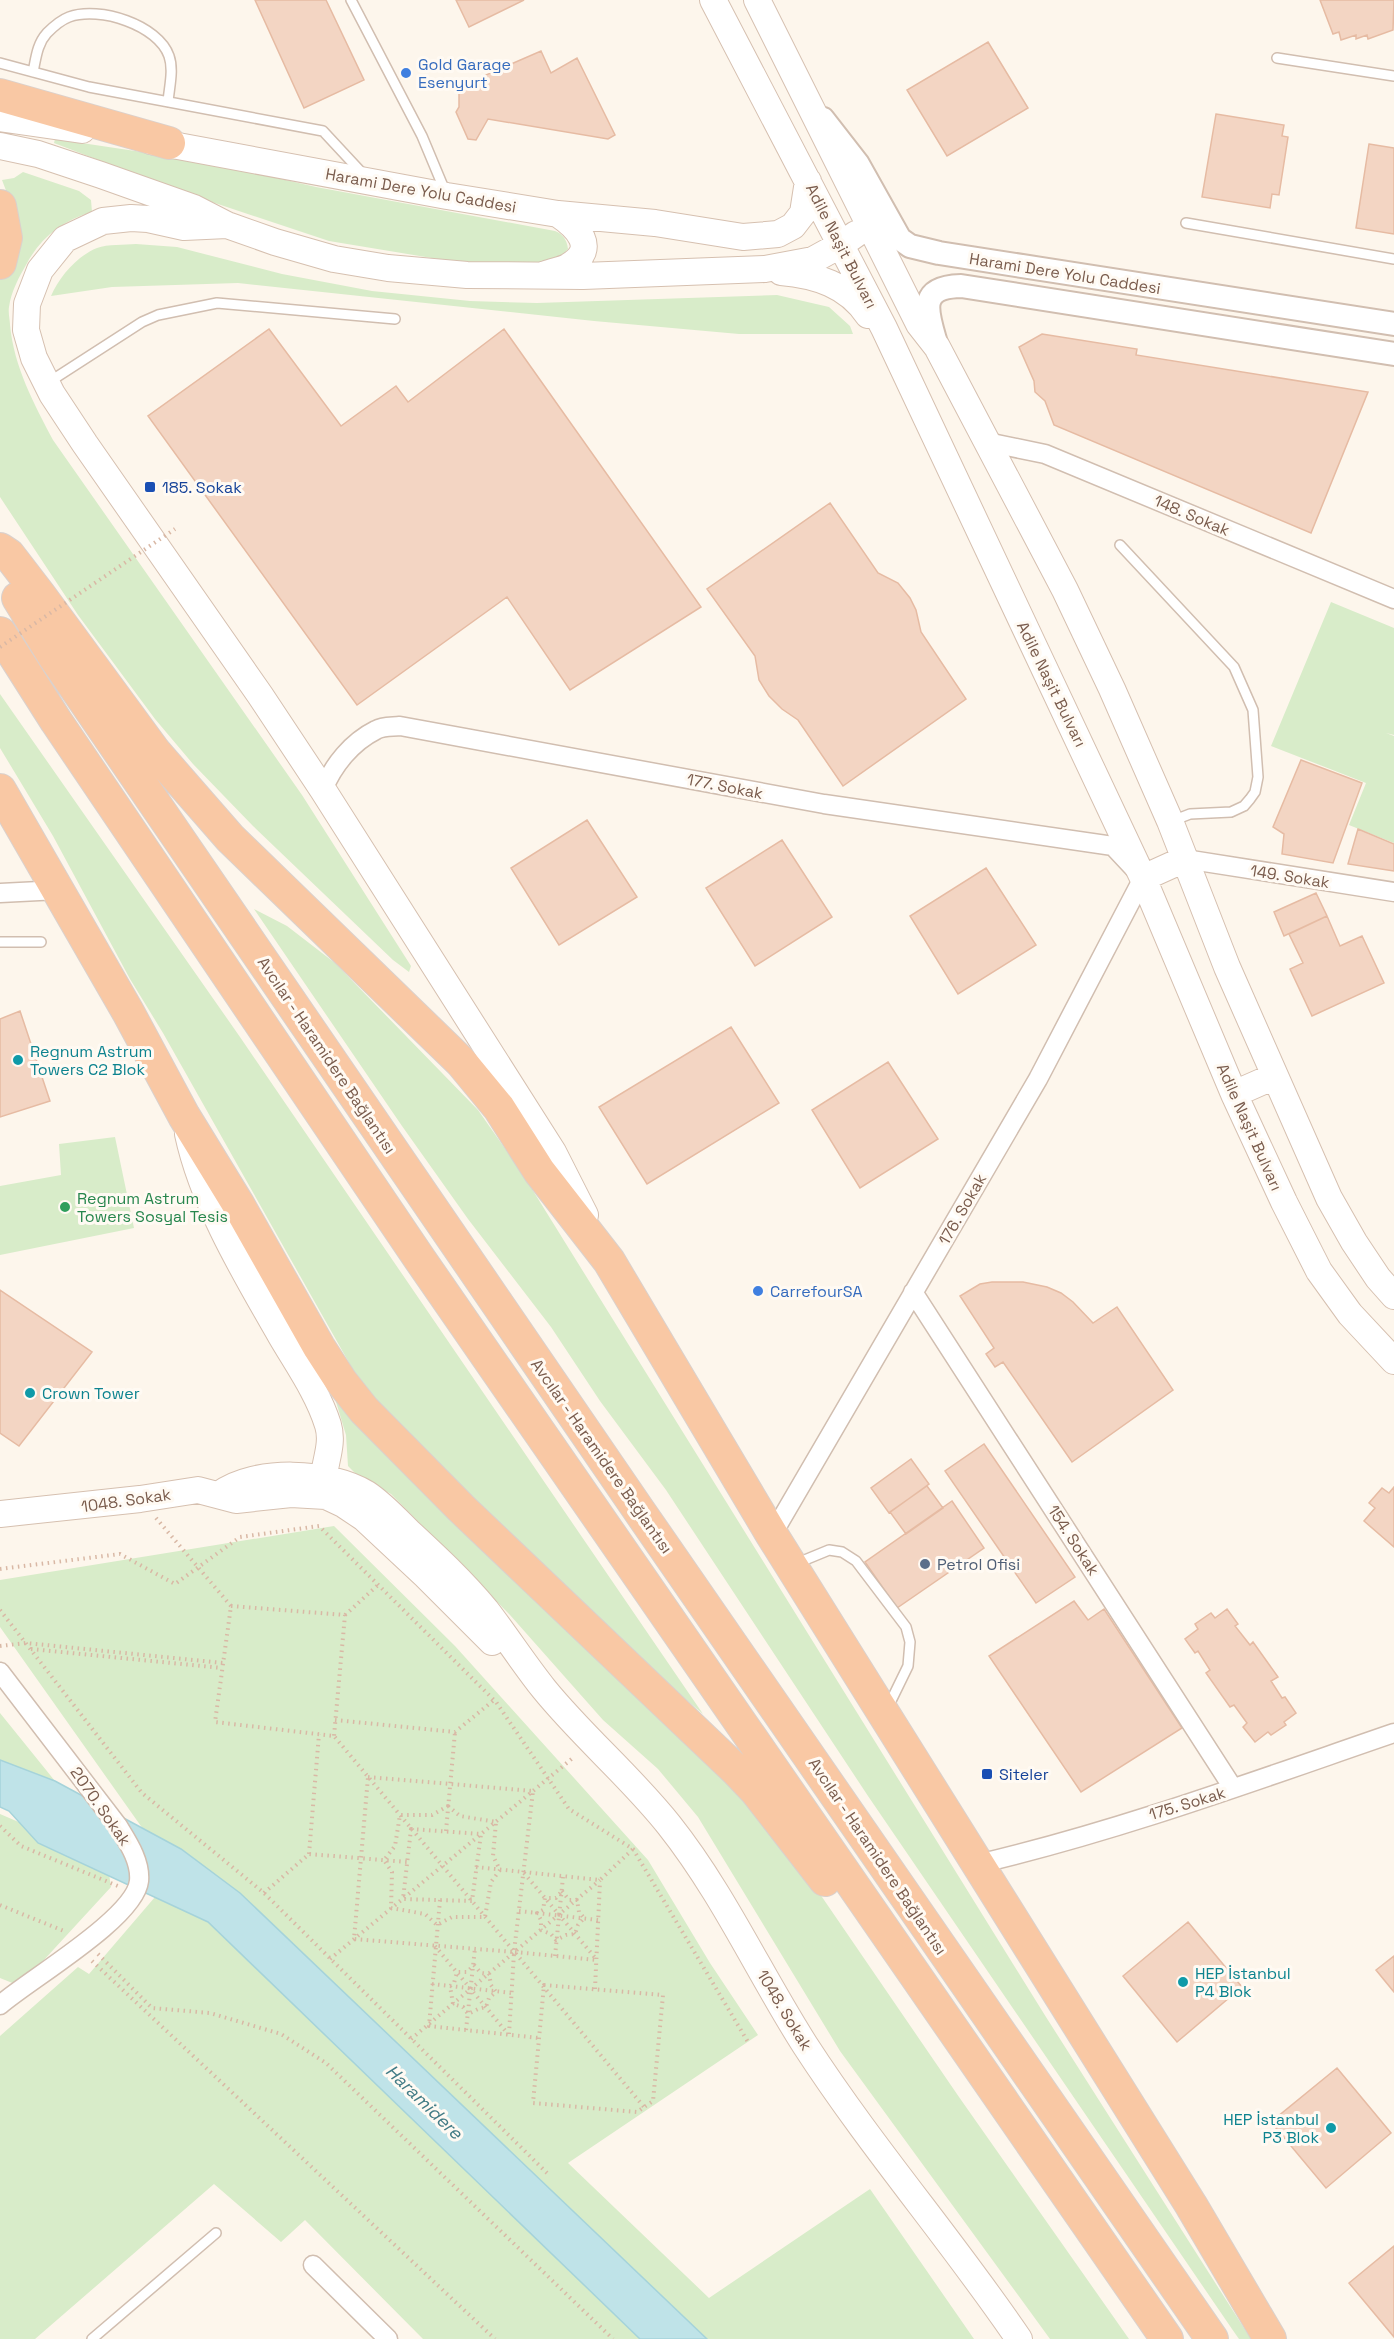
<svg xmlns="http://www.w3.org/2000/svg" width="1394" height="2339" font-family="'Space Grotesk',sans-serif">
<style>
.green{fill:#d8ecc9}
.water{fill:#bfe3e8;stroke:#a5d3da;stroke-width:1.5}
.building{fill:#f3d5c3;stroke:#e6bba3;stroke-width:1.5}
.lines{fill:none;stroke-linecap:round;stroke-linejoin:round}
.service-casing{stroke:#d1beb0;stroke-width:12}
.minor-casing{stroke:#d1beb0;stroke-width:21}
.tertiary-casing{stroke:#d1beb0;stroke-width:26}
.secondary-casing{stroke:#d6c0b0;stroke-width:28}
.trunk-casing{stroke:#dad1cd;stroke-width:34}
.path{stroke:#d9b8a5;stroke-width:4;stroke-dasharray:1.5 4.5;stroke-linecap:butt}
.service{stroke:#fff;stroke-width:9}
.minor{stroke:#fff;stroke-width:18}
.tertiary{stroke:#fff;stroke-width:22}
.secondary{stroke:#fff;stroke-width:26}
.trunk{stroke:#f9c8a4;stroke-width:32}
.path-bridge{stroke:#d9b8a5;stroke-width:4;stroke-dasharray:1.5 4.5;stroke-linecap:butt}
.shop-dot{fill:#3f7fe0;stroke:#fffaf3;stroke-width:2}
.transit-dot{fill:#1a4fb4;stroke:#fffaf3;stroke-width:2}
.culture-dot{fill:#0f9aa8;stroke:#fffaf3;stroke-width:2}
.leisure-dot{fill:#2e9e5b;stroke:#fffaf3;stroke-width:2}
.service-dot{fill:#5c6f8a;stroke:#fffaf3;stroke-width:2}
.labels{text-anchor:middle;stroke-width:6;stroke-linejoin:round;paint-order:stroke}
.shop-label{font-size:16px;fill:#366cbe;stroke:#fffaf3;text-anchor:start}
.street-label{font-size:16px;fill:#7a5c4d;stroke:#fffaf3}
.transit-label{font-size:16px;fill:#164399;stroke:#fffaf3;text-anchor:start}
.culture-label{font-size:16px;fill:#0d838f;stroke:#fffaf3;text-anchor:start}
.leisure-label{font-size:16px;fill:#27864d;stroke:#fffaf3;text-anchor:start}
.service-label{font-size:16px;fill:#4e5e75;stroke:#fffaf3;text-anchor:start}
.water-label{font-size:18px;font-style:italic;fill:#437c86;stroke:#fffaf3}
</style>
<rect width="100%" height="100%" fill="#fdf6ec"/>
<path class="green" d="M55,139L202,161L316,187L555,231C563,234 567,240 568,249L556,262H456L329,241L179,191L54,143Z
M23,172L79,191L91,200L92,212C63,220 40,238 26,265C19,277 11,292 9,307C8,313 10,320 10,325C14,367 34,404 53,440L302,795L411,966L409,972L393,960L253,826L193,764L155,719L78,615L0,497V278L10,201L2,180L14,178Z
M136,244L177,247L282,274L372,291L470,301L537,303L777,295L829,307L850,326L853,334H739L594,321L238,283L112,287L51,296C59,277 77,256 97,248C108,244 124,245 136,244Z
M1331,602L1394,628V735L1386,733L1394,736V843L1349,825L1366,783L1271,746Z
M0,694L240,1037L703,1714L628,1650L395,1424L352,1368L163,1033L130,979L53,836L0,748Z
M254,909L287,926L335,963L478,1110L522,1173L1046,2017L1251,2339H1239L1232,2329L868,1796L666,1490L600,1401L551,1327L468,1219L402,1126Z
M115,1137L134,1228L0,1255V1186L61,1175L59,1144Z
M334,1395L730,1776L809,1878L959,2097L1129,2339H1050L840,2051L698,1817L658,1769L603,1720L510,1615L391,1494L357,1475L348,1466L346,1435Z
M334,1526L455,1646L648,1860L710,1963L758,2035L568,2163L709,2298L870,2189L974,2339H707L240,1893L181,1849L143,1829L0,1627V1580Z
M0,1713L59,1786L0,1763Z
M0,1814L107,1860L111,1887L20,1986L0,1978Z
M155,1897L208,1922L640,2339H423L305,2220L281,2242L214,2184L35,2339H0V2036L78,1967L89,1974Z"/>
<path class="water" d="M0,1760L55,1781L181,1849L240,1893L707,2339H640L208,1922L38,1843L9,1811L0,1807Z"/>
<path class="building" d="M255,0H326L364,80L304,108Z
M456,0H524L469,27Z
M1320,0H1394L1393,30L1368,39L1367,35L1356,39V35L1341,40L1339,32L1333,34Z
M988,42L1028,108L947,156L907,90Z
M541,51L551,73L577,58L615,135L608,139L488,119L476,140L468,139L456,112L459,107V93L472,85L470,82Z
M1216,114L1284,125L1282,136L1288,137L1279,195L1272,194L1270,208L1202,197Z
M1369,144L1394,148V234L1356,228Z
M269,329L341,426L396,386L408,402L504,329L701,607L570,690L507,597L357,705L148,416Z
M1042,334L1137,349L1136,355L1368,392L1311,533L1054,425L1045,401L1035,392L1034,381L1019,347Z
M830,503L878,573L898,583L910,598L916,610L921,632L966,699L843,786L798,720L782,709L769,696L759,680L755,656L707,589Z
M1301,760L1362,783L1333,863L1282,854L1284,834L1273,827Z
M587,820L637,897L559,945L511,868Z
M1358,829L1394,844V871L1348,864Z
M782,840L832,917L755,966L706,888Z
M986,868L1036,945L958,994L910,916Z
M1316,893L1327,916L1284,936L1274,912Z
M1327,916L1340,946L1362,936L1384,983L1312,1016L1290,969L1303,963L1289,934Z
M20,1011L50,1101L0,1117V1019Z
M731,1027L779,1103L647,1184L599,1107Z
M888,1062L938,1139L860,1188L812,1110Z
M992,1282H1023L1047,1287L1061,1293L1073,1302L1093,1323L1117,1307L1173,1390L1072,1462L1003,1362L995,1367L986,1354L994,1348L960,1296L980,1284Z
M0,1290L92,1352L19,1446L0,1433Z
M984,1444L1075,1577L1036,1603L945,1471Z
M911,1459L929,1484L889,1513L871,1488Z
M927,1486L943,1508L906,1534L890,1512Z
M1394,1487V1547L1364,1521L1375,1508L1369,1503L1382,1488L1389,1493Z
M952,1501L984,1548L897,1608L865,1562Z
M1074,1601L1088,1620L1104,1609L1182,1728L1081,1792L989,1656Z
M1227,1609L1238,1624L1235,1626L1250,1645L1253,1642L1278,1677L1271,1681L1282,1698L1285,1697L1296,1713L1284,1722L1286,1725L1271,1735L1268,1732L1255,1742L1243,1727L1247,1723L1234,1705L1230,1707L1206,1673L1210,1670L1198,1651L1195,1653L1185,1639L1198,1629L1195,1624L1211,1613L1215,1618Z
M1188,1922L1242,1987L1177,2042L1123,1976Z
M1394,1956V1992L1376,1970Z
M1337,2068L1391,2133L1326,2188L1271,2122Z
M1394,2246V2337L1349,2283Z"/>
<g class="lines">
<g class="service-casing">
<path id="service" d="M351,0L422,136L445,191
M1277,58L1394,76
M0,63L89,87L323,131L363,174
M33,72C36,58 37,44 47,33C53,27 61,20 69,17C100,6 158,25 169,56C174,70 169,88 168,102
M1186,223L1394,259
M49,382L142,322L158,315L217,303L395,319
M1120,545L1234,667L1253,710L1258,777L1255,792L1250,799L1244,806L1231,812L1190,814L1172,821
M0,942H41
M795,1564L829,1550L842,1552L856,1561L906,1627L910,1642L908,1666L888,1707
M92,2339L216,2233"/>
</g>
<g class="minor-casing">
<path id="minor" d="M987,442L1045,454L1394,599
M323,790C333,765 352,742 376,730C383,726 393,727 400,726L824,804L1113,846L1143,878L1038,1079L772,1535
M1185,859L1394,892
M0,893L59,890
M913,1292L1233,1788
M0,1672L118,1826C127,1841 141,1861 139,1881C135,1918 30,1979 0,2005
M978,1864C1119,1831 1257,1780 1394,1733
M313,2265L388,2339"/>
</g>
<g class="tertiary-casing">
<path id="tertiary" d="M823,119L858,164L900,239L910,246L939,253L1394,324
M936,343C927,312 917,287 961,286L1394,354"/>
</g>
<g class="secondary-casing">
<path id="secondary" d="M713,0L884,328L1143,878L1234,1094L1284,1202L1319,1271L1350,1314L1394,1361
M757,0L919,324L937,347L1065,590L1112,689L1170,821L1227,967L1329,1198L1354,1242L1378,1278L1394,1296
M0,118L82,130
M151,141L447,196L558,214L655,223L743,237L778,234L793,226L803,213L808,181
M0,146L38,154L101,175L194,208L227,225L275,242L334,259L388,268L467,275L583,276L765,269L813,260L842,244L856,234
M227,225L184,227L148,219L131,218L103,221L65,239L40,270L27,304L26,330L34,358L52,394L85,444L260,695L323,790L553,1152L585,1215
M781,272C816,275 848,285 868,315
M546,274C553,271 563,270 569,266C599,248 577,227 558,214
M1143,878L1185,859
M1234,1094L1275,1076
M188,1134C203,1204 246,1275 281,1336C298,1365 318,1393 328,1425C335,1448 320,1469 324,1492
M220,1494C255,1468 330,1471 367,1494C382,1504 395,1518 408,1531C435,1556 462,1581 486,1610C506,1636 524,1664 544,1689C583,1737 631,1777 669,1825C723,1893 759,1973 805,2045C871,2147 951,2239 1019,2339
M0,1514L140,1499L198,1490L236,1500L291,1494L326,1496L343,1504L364,1518L426,1576L492,1642"/>
</g>
<g class="trunk-casing">
<path id="trunk" d="M0,95L169,143
M0,206L6,238L0,263
M0,549L9,555L39,594L155,752L230,838L461,1062L499,1108L539,1171L609,1261L772,1535L1191,2205L1270,2339
M18,598L55,658L640,1512L1212,2339
M0,633L56,721L419,1258L1167,2339
M0,790L128,1012L184,1116L238,1204L319,1347L341,1381L364,1410L461,1508L737,1771L756,1791L825,1880"/>
</g>
<path class="path" d="M156,1518L231,1606L215,1722L334,1736L644,2107
M0,1569L120,1554L175,1584L240,1537L319,1526L496,1702L569,1809L633,1849L748,2042
M231,1606L345,1615L334,1736
M0,1610L142,1793L264,1893L549,2175
M345,1615L378,1585
M0,1646L26,1643L223,1663
M31,1649L222,1668
M335,1720L455,1732L494,1700
M368,1777L533,1791L514,1952L354,1939Z
M448,1806L460,1816L496,1822L493,1856L500,1870L491,1882L485,1917H452L437,1925L425,1914L391,1908L392,1872L384,1860L395,1846L400,1815H432Z
M0,1826L21,1846L118,1886
M411,1829L481,1834L472,1901L403,1899Z
M446,1831L455,1732
M309,1854L319,1734
M476,1867L600,1880L633,1849
M524,1873L597,1960
M562,1891L569,1900H577L579,1912L584,1918L578,1925L575,1934L566,1935L556,1940L551,1934L541,1930V1920L537,1913L543,1910L545,1898H556Z
M264,1893L309,1854L407,1862
M440,1900L429,2026L539,2038
M0,1905L64,1931
M519,1911L598,1920
M435,1946L508,2034
M515,1952L597,1960
M98,1954L152,2008L210,2013L281,2034L326,2063L613,2339
M555,1956L563,1877
M330,1959L574,1757
M92,1961L495,2339
M474,1965L481,1973L489,1974L491,1985L496,1992L489,1998L486,2007L478,2009L468,2014L463,2007L453,2004L450,1986L454,1983L457,1972H467Z
M432,1984L512,1993
M544,1985L663,1995L653,2101L637,2112L533,2103Z
M595,1989L600,1881
M466,2030L475,1948
M509,2034L514,1953
M411,2039L600,1880"/>
<use href="#service" class="service"/>
<use href="#minor" class="minor"/>
<use href="#tertiary" class="tertiary"/>
<use href="#secondary" class="secondary"/>
<use href="#trunk" class="trunk"/>
<path class="path-bridge" d="M0,647L175,529"/>
</g>
<g class="shop-dot">
<circle cx="406" cy="73" r="6"/>
<circle cx="758" cy="1291" r="6"/>
</g>
<g class="transit-dot">
<rect x="144" y="481" width="12" height="12" rx="3"/>
<rect x="981" y="1768" width="12" height="12" rx="3"/>
</g>
<g class="culture-dot">
<circle cx="18" cy="1060" r="6"/>
<circle cx="30" cy="1393" r="6"/>
<circle cx="1183" cy="1982" r="6"/>
<circle cx="1331" cy="2128" r="6"/>
</g>
<circle class="leisure-dot" cx="65" cy="1207" r="6"/>
<circle class="service-dot" cx="925" cy="1564" r="6"/>
<g class="labels">
<g class="shop-label">
<text x="418" y="70">Gold Garage<tspan x="418" dy="18">Esenyurt</tspan></text>
<text x="770" y="1297">CarrefourSA</text>
</g>
<g class="street-label">
<text transform="translate(421 190) rotate(10)" y="6">Harami Dere Yolu Caddesi</text>
<text transform="translate(842 246) rotate(63)" y="6">Adile Naşit Bulvarı</text>
<text transform="translate(1065 273) rotate(9)" y="6">Harami Dere Yolu Caddesi</text>
<text transform="translate(1192 515) rotate(23)" y="6">148. Sokak</text>
<text transform="translate(1052 684) rotate(64)" y="6">Adile Naşit Bulvarı</text>
<text transform="translate(725 786) rotate(11)" y="6">177. Sokak</text>
<text transform="translate(1290 876) rotate(9)" y="6">149. Sokak</text>
<text transform="translate(327 1055) rotate(56)" y="6">Avcılar - Haramidere Bağlantısı</text>
<text transform="translate(1250 1127) rotate(66)" y="6">Adile Naşit Bulvarı</text>
<text transform="translate(962 1209) rotate(-60)" y="6">176. Sokak</text>
<text transform="translate(602 1456) rotate(55)" y="6">Avcılar - Haramidere Bağlantısı</text>
<text transform="translate(126 1500) rotate(-8)" y="6">1048. Sokak</text>
<text transform="translate(1074 1540) rotate(57)" y="6">154. Sokak</text>
<text transform="translate(1187 1803) rotate(-17)" y="6">175. Sokak</text>
<text transform="translate(101 1806) rotate(55)" y="6">2070. Sokak</text>
<text transform="translate(878 1856) rotate(56)" y="6">Avcılar - Haramidere Bağlantısı</text>
<text transform="translate(785 2010) rotate(59)" y="6">1048. Sokak</text>
</g>
<g class="transit-label">
<text x="162" y="493">185. Sokak</text>
<text x="999" y="1780">Siteler</text>
</g>
<g class="culture-label">
<text x="30" y="1057">Regnum Astrum<tspan x="30" dy="18">Towers C2 Blok</tspan></text>
<text x="42" y="1399">Crown Tower</text>
<text x="1195" y="1979">HEP İstanbul<tspan x="1195" dy="18">P4 Blok</tspan></text>
<text x="1319" y="2125" text-anchor="end">HEP İstanbul<tspan x="1319" dy="18">P3 Blok</tspan></text>
</g>
<g class="leisure-label">
<text x="77" y="1204">Regnum Astrum<tspan x="77" dy="18">Towers Sosyal Tesis</tspan></text>
</g>
<g class="service-label">
<text x="937" y="1570">Petrol Ofisi</text>
</g>
<g class="water-label">
<text transform="translate(424 2102) rotate(44)" y="6">Haramidere</text>
</g>
</g>
</svg>
